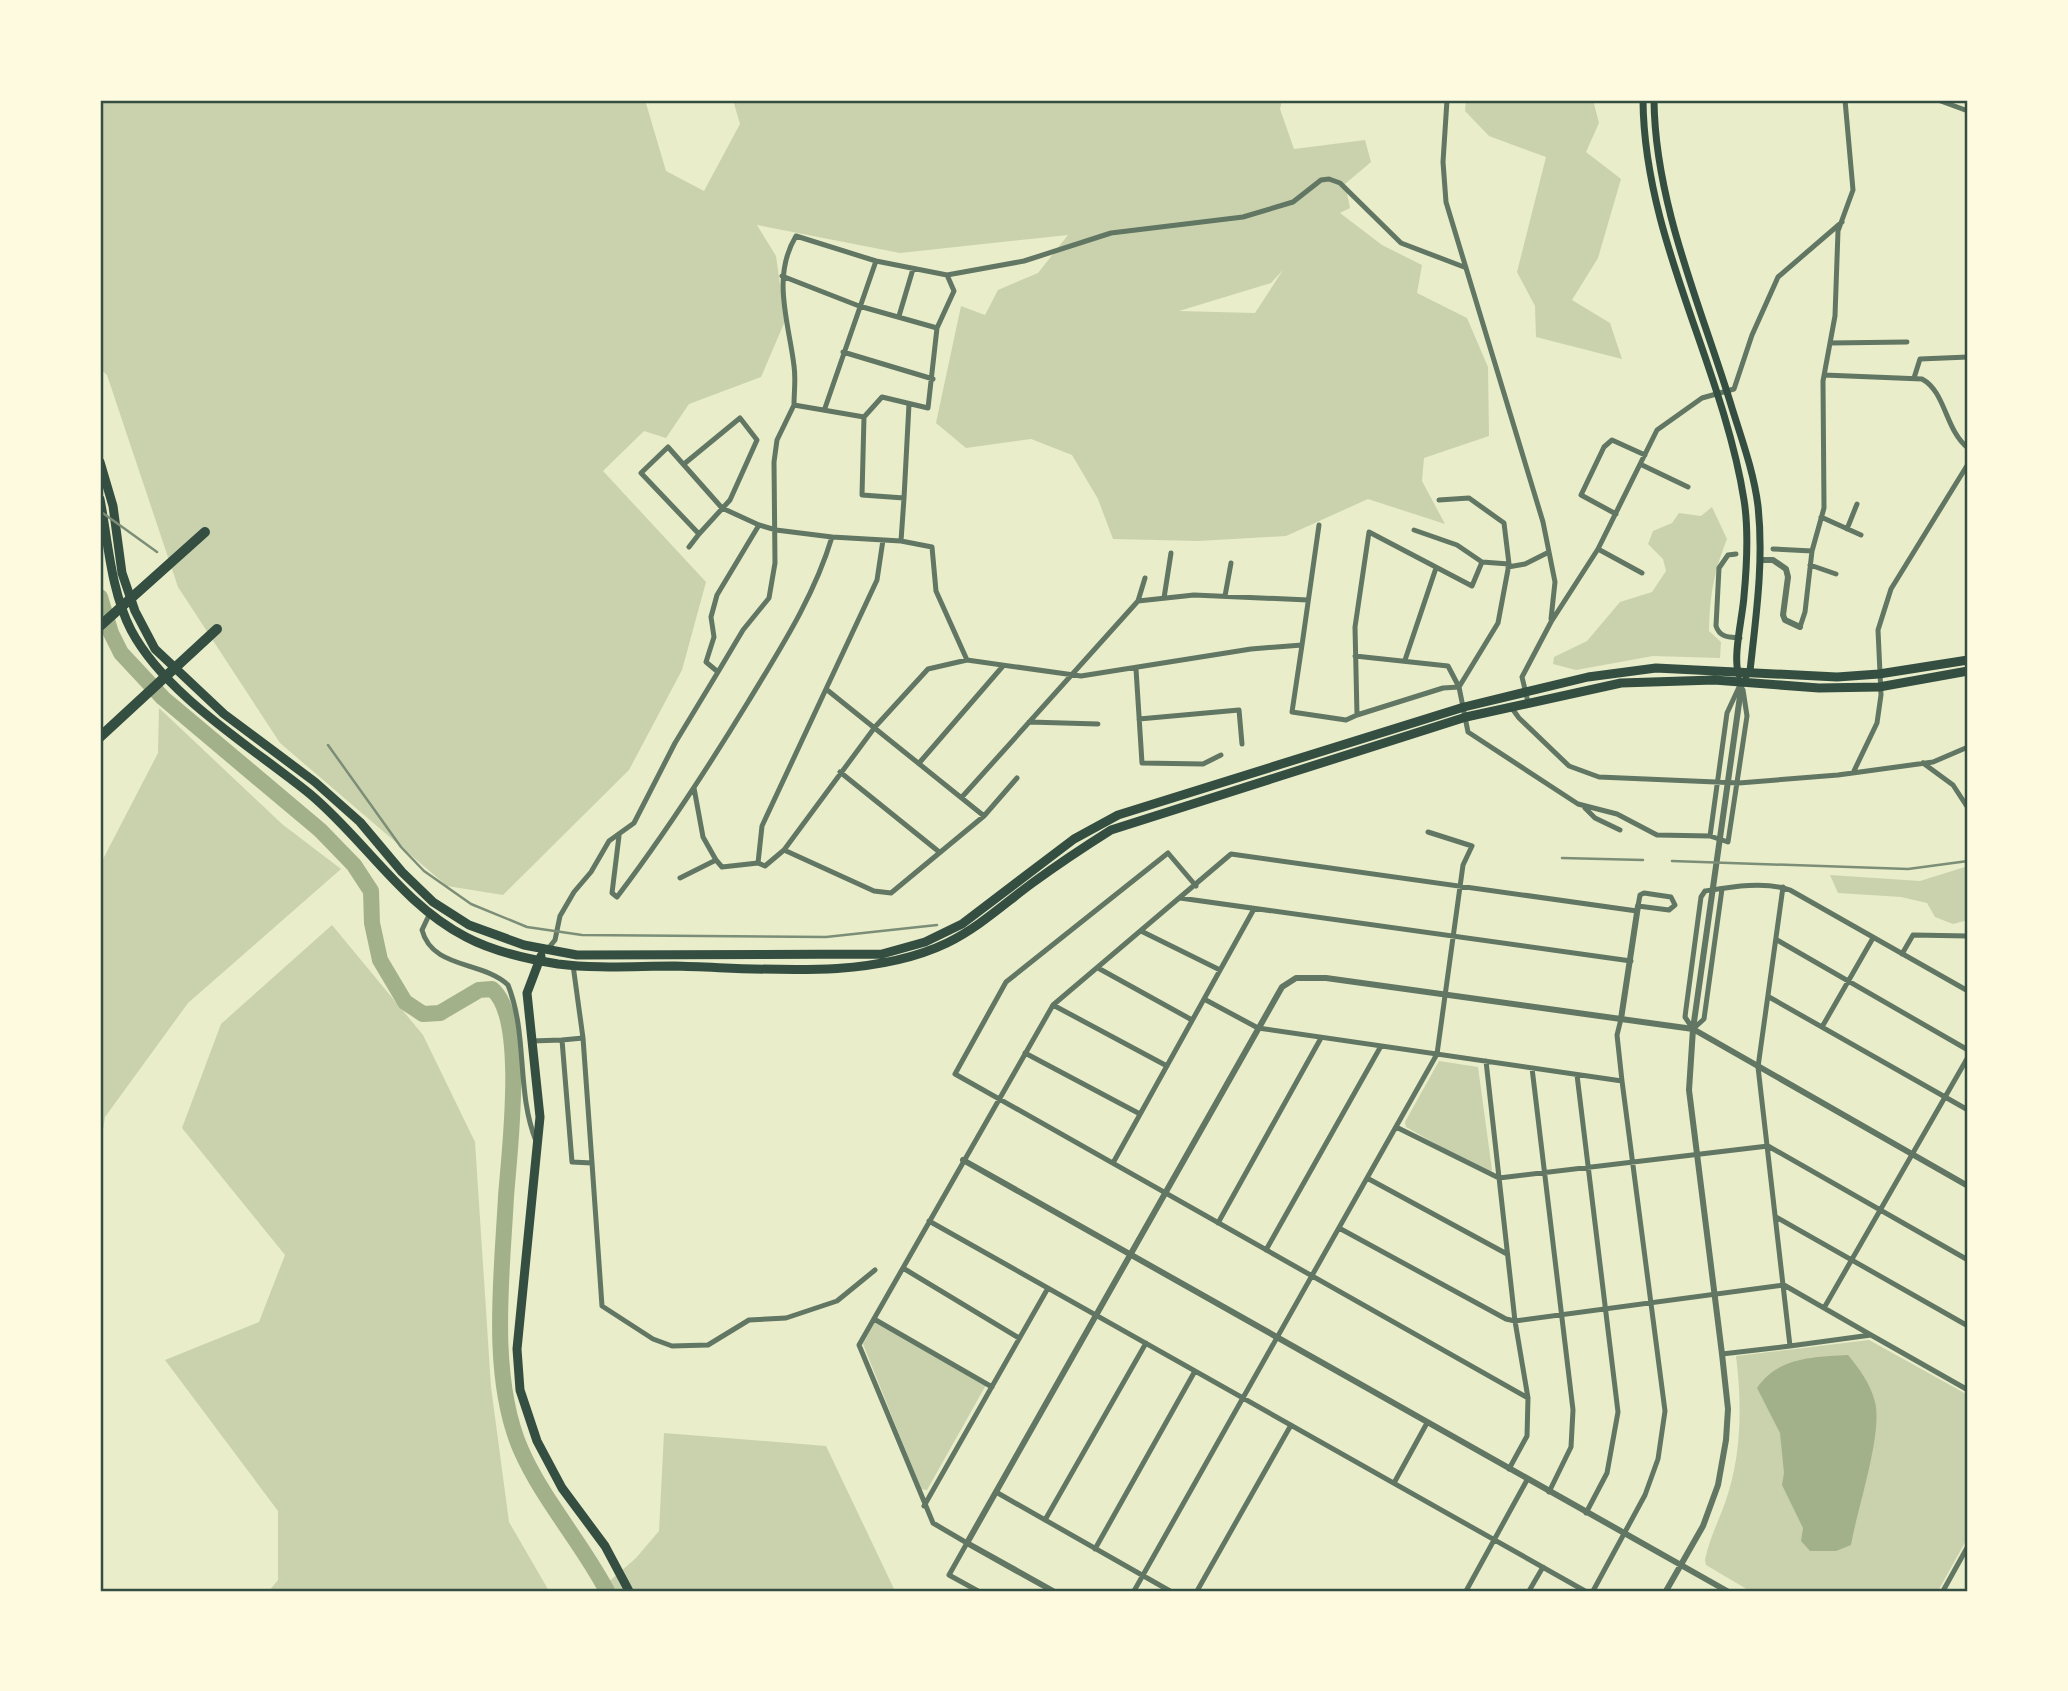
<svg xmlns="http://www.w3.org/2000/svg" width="2068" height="1691" font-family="Spectral,serif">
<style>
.green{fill:#cad2ad;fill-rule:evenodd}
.water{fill:#a3b18a}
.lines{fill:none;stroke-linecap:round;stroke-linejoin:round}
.river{stroke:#a3b18a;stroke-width:16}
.minor{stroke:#617663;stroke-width:5}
.tertiary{stroke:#617663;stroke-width:6}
.secondary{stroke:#344e41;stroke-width:7}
.trunk{stroke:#344e41;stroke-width:9}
.motorway{stroke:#344e41;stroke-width:10}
.rail{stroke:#7c8e77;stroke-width:2.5}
.neatline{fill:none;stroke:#344e41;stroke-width:2.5}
</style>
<rect width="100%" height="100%" fill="#e9edc9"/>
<path class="green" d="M100,100H645L666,171L704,191L740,124L733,100H1282L1280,109L1294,149L1365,140L1371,162L1345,184L1350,208L1340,213L1382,245L1422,265L1417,293L1467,318L1488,367L1489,436L1424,458L1422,481L1445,524L1368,499L1286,536L1198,541L1113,539L1098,499L1072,455L1031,439L966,448L936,423L961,306L985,315L998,290L1038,273L1068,235L900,253L757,225L776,256L785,321L761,377L689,404L666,438L644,431L603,471L706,582L682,670L629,770L503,895L447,886L280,743L178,587L107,375L100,369ZM1283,270L1255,313L1179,311L1271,283Z
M1466,100H1593L1599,123L1586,152L1621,179L1598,258L1572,300L1610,323L1622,359L1536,337L1535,306L1517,272L1546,157L1489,136L1465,111Z
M1712,507L1727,539C1714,572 1710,594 1709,631L1721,642L1720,658L1653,656L1576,670L1553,664L1554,657L1587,641L1620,602L1652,592L1666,571L1663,559L1648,544L1653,531L1672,523L1679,513L1701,516Z
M159,708L282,824L341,869L188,1003L105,1117L100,1150V865L158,753Z
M1968,866V920L1953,924L1935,917L1927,903L1901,897L1838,893L1830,875L1920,881Z
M332,925L423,1035L475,1142L491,1387L509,1522L549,1591H269L278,1580V1511L165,1360L259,1322L285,1255L182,1128L221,1024Z
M1439,1061L1478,1067L1492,1170L1488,1174L1406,1127L1405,1122Z
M875,1322L986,1385L927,1490L921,1489L863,1344Z
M1869,1340L1968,1395V1537L1938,1591H1750L1706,1565L1705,1560C1709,1540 1718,1522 1725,1503C1742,1456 1742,1404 1736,1356Z
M664,1433L826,1446L895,1591H598L636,1558L659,1531Z"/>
<path class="water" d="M1848,1355C1859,1368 1871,1385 1875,1402C1883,1433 1857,1510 1851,1545L1836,1551H1810L1801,1541L1803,1528L1782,1485L1784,1473L1780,1433L1757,1388C1778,1357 1813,1357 1848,1355Z"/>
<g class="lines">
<path class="river" d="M100,597L111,633L121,653L163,698L320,830L354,865L371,891L372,923L380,960L405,1002L423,1014L440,1013L479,990L492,989C527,1017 509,1153 506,1197C502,1274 489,1377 521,1450C543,1500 582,1543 607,1591"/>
<path class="minor" d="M1447,100L1443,162L1446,202L1543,522L1555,582L1551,619
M1938,100L1968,111
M947,275L1024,261L1111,233L1243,217L1293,202L1321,180L1329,179L1340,183L1401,243L1464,267
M899,316L913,269
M1830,343L1907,342
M843,352L933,379
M1824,375L1922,379C1946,392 1945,430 1968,448
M1914,378L1920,359L1968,357
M794,405C794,392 796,379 794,366C789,323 771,277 796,236L876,261L947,275L954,291L937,328
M825,408L876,261
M864,417L862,495L904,498L909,404
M684,464L740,418L757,440L730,500L699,534
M1642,465L1688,487
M1439,500L1469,498L1504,523L1509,564
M1616,514L1581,495L1604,447L1612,440L1645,455
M1821,517L1861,535
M1847,529L1857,504
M1414,530L1457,545L1482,562
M901,541L932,547L936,591L967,660
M689,547L699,534L641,473L668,447L722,508L759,525L776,530L832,537L901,541L904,498
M1598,549L1642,573
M1773,549L1812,551
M1736,554L1728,555L1719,568L1716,626C1720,638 1729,637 1740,638
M1810,565L1836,574
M1508,567L1525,564L1549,552
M1225,596L1231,563
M1164,598L1171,553
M1138,601L1194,595L1308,600
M1800,627L1805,612L1812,551L1824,508L1823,381L1835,316L1838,231L1853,190L1845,100
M1302,645L1319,525
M1355,656L1448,666L1459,687L1468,732L1578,804L1617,814L1657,835L1710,836L1728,842L1747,716L1743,690
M1405,660L1436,568
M1136,669L1142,763L1203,764L1221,755
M718,672L706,662L714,637L711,617L717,595L759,525
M1528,702L1522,677L1551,622L1598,549L1657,430L1702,398L1734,389L1752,335L1778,277L1842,222
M1511,707L1519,718L1569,766L1599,777L1739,783L1838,775L1933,762L1968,747
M1139,719L1239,710L1242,744
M1029,722L1098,724
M920,762L1003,666
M1923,763L1953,785L1968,808
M840,772L938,851
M1853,773L1877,723L1881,695L1878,630L1891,589L1968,464
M694,788L703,837L716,860
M962,797L1138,601L1145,578
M1585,808L1595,818L1620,830
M984,816L1017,778
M619,836L612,893L617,897C665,834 707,769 748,702C780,649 814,597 832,537
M1710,836L1727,713L1740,685
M784,850L875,727L928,669L967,660L1081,676L1251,649L1302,645L1292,712L1346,720L1357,715L1355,627L1369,532L1472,586L1482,562L1509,564L1498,623L1459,687L1443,688L1357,715
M758,863L762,826L826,689
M680,878L716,860L722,867L758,863L765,866L784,850L874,891L891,893L984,816L826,689L877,580L883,540
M1196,886L1168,853L1006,982L955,1074L1528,1398
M1722,889L1704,1019L1693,1029L1685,1017L1686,1009L1701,897L1705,891C1730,887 1765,881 1790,890L1968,991
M1644,893L1671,897L1675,905L1669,910L1638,906L1640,895Z
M1180,898L1631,961
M430,913L422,930C432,969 483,961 508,985C528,1035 516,1091 536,1141
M1141,931L1220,970
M1777,940L1968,1050
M547,950L555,940L560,916L574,892L591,872L609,841L634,823L675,743L718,672L743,630L769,598L775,563L774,462L777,440L794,405L864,417L882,397L928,408L937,328L859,306L782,276
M1902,954L1913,935L1968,936
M573,965L583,1038L592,1163L572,1162L562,1040L583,1038
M1098,968L1192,1020
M1769,997L1968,1110
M1204,999L1258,1028L1622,1081
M1053,1005L1167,1066
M1822,1027L1873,938
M531,1041L562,1040
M1025,1053L1140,1114
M1486,1061L1515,1321L1528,1398L1527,1436L1509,1469
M1532,1068L1573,1410L1571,1447L1549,1492
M1577,1075L1618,1412L1607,1473L1586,1513
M1396,1127L1499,1178L1768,1146L1968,1260
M592,1163L602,1306L653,1339L672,1346L708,1345L749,1320L786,1318L837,1301L875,1270
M1113,1163L1254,909
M1367,1178L1507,1254
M1776,1217L1968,1326
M929,1221L1585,1591
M1218,1223L1321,1038
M1339,1228L1506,1319L1515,1321L1784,1285L1871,1335L1790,1346
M1266,1250L1381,1046
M903,1268L1019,1338
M1824,1308L1968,1057
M874,1319L992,1387
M1871,1335L1968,1390
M1722,1354L1790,1346L1758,1067L1783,887
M1394,1483L1427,1423
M996,1492L1170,1591
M924,1506L1048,1288
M1045,1520L1146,1343
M1095,1549L1195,1371
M978,1591L949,1575L967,1543L933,1523L859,1345L1053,1005L1231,854L1637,911
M1134,1591L1437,1054L1463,865L1472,846L1428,832
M1197,1591L1291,1425
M1466,1591L1527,1480
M1529,1591L1543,1567
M1593,1591L1645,1495L1658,1459L1665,1411L1622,1081L1617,1035L1621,1019
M1943,1591L1968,1546"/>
<path class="tertiary" d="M1760,560H1773L1786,569L1788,577L1783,615L1785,620L1800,627
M1621,1019L1638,906
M963,1160L1727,1591
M1053,1591L967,1543L1282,987L1296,978H1326L1693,1029L1968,1186
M1666,1591L1703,1526L1718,1485L1726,1440L1728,1409L1722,1354L1689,1090L1693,1029L1742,682"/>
<path class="secondary" d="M1643,100C1644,239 1723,366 1744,500C1749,531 1747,564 1744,596C1743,615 1732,658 1739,675
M1654,100C1655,205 1702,309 1732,408C1742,440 1754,473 1758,506C1764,561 1756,616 1750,671L1746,676"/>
<path class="trunk" d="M100,462L113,506L122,573L135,611L155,649L224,714L315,782L360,822L402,872L433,902L469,925L524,945L577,955L882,954L925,942L962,924L1074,839L1118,815L1464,707L1588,677L1656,668L1837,677L1879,674L1968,660
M100,499C108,541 111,591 131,630C166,696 252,747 310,794C364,839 402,904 466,937C494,952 527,959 558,964C596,969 636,966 674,966C760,968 868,981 947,943C978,928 1004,904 1031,884C1057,865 1084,847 1111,830L1466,717L1621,683L1714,680L1819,688L1879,687L1968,671
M541,956L527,993L540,1117L517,1349L520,1390L537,1441L562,1488L605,1546L629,1591"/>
<path class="motorway" d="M100,626L205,532
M100,737L217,629"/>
<path class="rail" d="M100,511L157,552
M328,745L401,847L424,871L471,904L527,927L582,935L826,937L937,925
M1562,858L1643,860
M1672,861L1908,869L1968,861"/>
</g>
<rect width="2068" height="1691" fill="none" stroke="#fefae0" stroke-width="203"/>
<rect x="102" y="102" width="1864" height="1488" class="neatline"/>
</svg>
